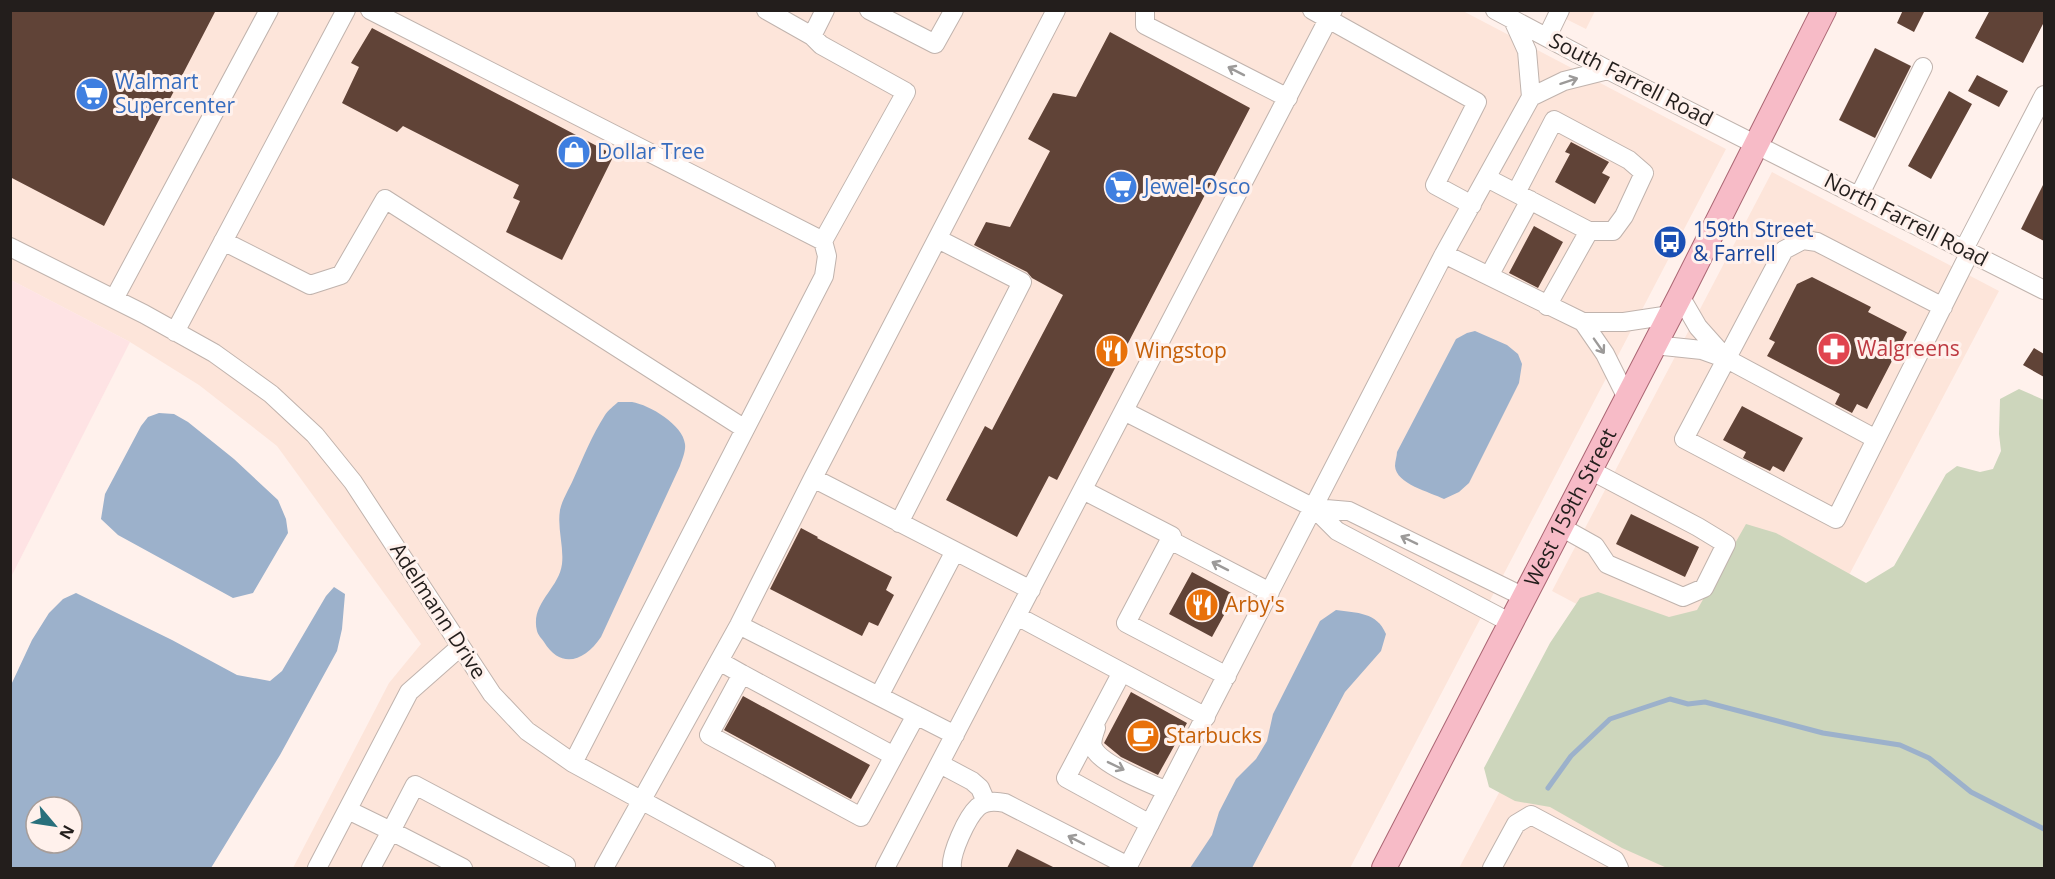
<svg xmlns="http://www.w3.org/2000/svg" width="2055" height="879" font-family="'Open Sans',sans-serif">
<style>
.commercial{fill:#fde5da}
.industrial{fill:#fee3e4}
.green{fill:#cdd6bc}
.water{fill:#9cb1cb;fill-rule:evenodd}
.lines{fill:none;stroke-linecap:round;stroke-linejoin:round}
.stream{stroke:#9cb1cb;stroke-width:5}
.building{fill:#604337}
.minor-casing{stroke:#c0b3ad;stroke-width:20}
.major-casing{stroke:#aa6673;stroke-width:26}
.minor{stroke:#fff;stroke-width:18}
.major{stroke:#f7bbc7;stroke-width:24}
.oneway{stroke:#9c9a99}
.labels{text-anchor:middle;stroke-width:6;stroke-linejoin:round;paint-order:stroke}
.street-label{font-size:21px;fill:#231e1c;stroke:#fff1ec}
.shop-label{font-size:21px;fill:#366cbe;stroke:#fff1ec;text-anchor:start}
.transit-label{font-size:21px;fill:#164399;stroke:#fff1ec;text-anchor:start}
.health-label{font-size:21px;fill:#be3a42;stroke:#fff1ec;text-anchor:start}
.food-label{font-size:21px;fill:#c56008;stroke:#fff1ec;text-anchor:start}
</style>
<rect width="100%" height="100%" fill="#fff1ec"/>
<path class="commercial" d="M10,11H1463L1726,149L1350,868H293L389,683L421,644L277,446L199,385L130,342L11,280Z
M1550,11H1595L1586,29Z
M1772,172L1999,291L1848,577L1688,663L1552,591Z
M1509,774L1690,868H1459Z"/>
<path class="industrial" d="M11,280L130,342L11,577Z"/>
<path class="green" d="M2019,389L2044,400V868H1667L1622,848L1550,807L1515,801L1489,787L1484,768L1550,643L1580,598L1598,592L1669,617L1697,610L1746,524L1776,533L1866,583L1894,566L1946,474L1957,466L1980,472L1993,469L2001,451L1999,434L2000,399Z"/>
<path class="water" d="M1475,331L1507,345L1518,354L1522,364L1519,383L1469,483L1459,492L1444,499C1430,492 1396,484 1395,466C1395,461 1397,456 1397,452L1456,339L1467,333Z
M618,402C623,402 628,402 632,402C650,405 683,425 685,444C686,451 682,460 680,466L601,637C585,661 561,670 544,642C542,639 538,635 537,631C530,603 559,589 562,564C564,546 557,528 560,510C562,500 569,489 573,480C583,458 592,435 605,415C608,410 614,406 618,402Z
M159,413L174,414L188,422L234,459L278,500L286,519L288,533L253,593L233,598L118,535L101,519L105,494L141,426L148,417Z
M334,587L345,594L342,629L337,651L280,755L211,868H11V685L32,640L49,613L63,599L76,593L172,640L237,675L270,681L282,671L326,596ZM36,807H72V843H36Z
M1336,610C1357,613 1377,612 1386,634L1381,651L1345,692L1252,868H1190L1212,835L1219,812L1236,779L1256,759L1267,741L1273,714L1320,621Z"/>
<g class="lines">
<path class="stream" d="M1548,788L1571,756L1610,719L1670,699L1688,704L1705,702L1823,733L1900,745L1929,758L1971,792L2044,829"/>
</g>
<path class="building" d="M10,10H216L104,226L10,177Z
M1903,10H1925L1914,32L1897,23Z
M1990,10H2044V22L2023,63L1975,38Z
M372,28L614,155L562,260L506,232L520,201L513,198L519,185L403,126L397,132L342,103L359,67L351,63Z
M1110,32L1250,108L1057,480L1049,476L1017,537L946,500L985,426L992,430L1063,295L1032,278L1027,272L974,245L986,222L1010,227L1050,151L1028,139L1053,93L1076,97Z
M1875,48L1911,66L1875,138L1839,120Z
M1977,75L2008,91L1999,107L1968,91Z
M1949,91L1972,104L1931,179L1908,166Z
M1571,142L1609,162L1602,173L1610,177L1595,204L1555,182L1570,154L1565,152Z
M2044,183V241L2021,229Z
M1534,226L1563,242L1538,288L1509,273Z
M1812,277L1871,307L1868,312L1907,332L1867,409L1857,404L1852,413L1835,404L1840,394L1767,356L1775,342L1769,339L1797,284Z
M2034,348L2044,354V377L2023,365Z
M1742,406L1803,438L1784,472L1773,466L1770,471L1743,458L1746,452L1723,440Z
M1631,514L1699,547L1685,577L1616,544Z
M801,528L818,537L817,538L892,577L886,590L894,595L878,626L869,622L862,636L770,589Z
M1192,572L1235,595L1212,637L1169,614Z
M1131,692L1187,723L1158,775L1121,757L1104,743Z
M743,696L870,765L851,799L724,730Z
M1017,849L1055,868H1007Z"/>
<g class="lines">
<g class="minor-casing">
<path id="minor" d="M370,10L823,241
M869,10L935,44L954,10
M1145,10V25L1288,98
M1312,10L1477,102L1435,185L1472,205
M1495,10L1608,70L2044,290
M812,36L825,10
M1547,37L1560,10
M1531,97L1564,81L1608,70
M1487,178L1589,231L1547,306
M1516,193L1554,120L1629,160L1644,173L1624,216L1613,231H1589
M1859,196L1923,67
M223,241L310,285L341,275L385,199L745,429
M10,247L144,314L214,353L271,394L315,435L353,482L492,694L527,731L573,763L766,868
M1964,249L2044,95
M1444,254L1583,322H1624L1670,315
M1489,276L1530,200
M1680,296L1698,327L1723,355
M114,299L269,10
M1943,307L1817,242L1803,240L1784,250L1684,439L1836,519L1970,252
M1583,322L1605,354L1627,398
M175,332L346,10
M1654,345L1702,350L1727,359L1876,439
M1124,411L1314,508L1337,531L1511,623
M813,478L1031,590
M1083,490L1172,536L1126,623L1227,676
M1314,508L1349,511L1524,597
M899,523L1022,282L938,239
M1561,527L1595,546L1607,564L1683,597L1704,588L1726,544L1698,527L1590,470
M1170,540L1270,592
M1017,616L1206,717
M739,625L955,735
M719,661L742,674L709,735L861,817L916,715
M1122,672L1066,778L1150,824
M742,674L894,756
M879,696L955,551
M1096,728C1094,734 1091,741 1093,747C1100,765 1150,783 1167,791
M573,763L824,276L827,256L823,241L906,92L821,45L812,36L766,10
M940,764L972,781L980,788L986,802
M348,810L391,831L415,785L566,865L564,868
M317,868L409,692L460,647
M371,868L391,831L463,868
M604,868L739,625L813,478L1056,10
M885,868L1333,10
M952,868C950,854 967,817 978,807C986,800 996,801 1005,803L1128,866
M1127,868L1444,254L1531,97L1527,51L1513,20
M1492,868L1516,824L1531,815L1615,860L1619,868"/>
</g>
<g class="major-casing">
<g id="major">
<path id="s1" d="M1384,868L1680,296L1824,10"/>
</g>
</g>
<use href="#minor" class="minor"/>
<use href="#major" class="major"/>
</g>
<defs><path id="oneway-shaft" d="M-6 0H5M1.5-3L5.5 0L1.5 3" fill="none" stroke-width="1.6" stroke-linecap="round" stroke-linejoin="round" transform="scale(1.5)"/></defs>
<g class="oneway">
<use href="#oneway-shaft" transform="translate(1236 71) rotate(-153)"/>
<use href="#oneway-shaft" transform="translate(1569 81) rotate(-18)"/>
<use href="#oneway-shaft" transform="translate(1599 346) rotate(55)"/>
<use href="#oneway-shaft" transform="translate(1409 540) rotate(-154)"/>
<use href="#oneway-shaft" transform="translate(1220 566) rotate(-153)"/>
<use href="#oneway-shaft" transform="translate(1116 766) rotate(26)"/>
<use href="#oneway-shaft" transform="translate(1076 840) rotate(-153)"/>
</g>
<defs>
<g id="supermarket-disc" transform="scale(1.725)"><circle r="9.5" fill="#3f7fe0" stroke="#fff1ec"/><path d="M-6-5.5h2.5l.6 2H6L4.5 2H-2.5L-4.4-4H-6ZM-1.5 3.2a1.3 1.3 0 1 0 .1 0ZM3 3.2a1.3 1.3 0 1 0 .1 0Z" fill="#fff"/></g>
<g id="shop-disc" transform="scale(1.725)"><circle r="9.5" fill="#3f7fe0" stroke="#fff1ec"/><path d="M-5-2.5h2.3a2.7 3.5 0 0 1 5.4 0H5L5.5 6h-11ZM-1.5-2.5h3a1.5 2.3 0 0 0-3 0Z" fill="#fff"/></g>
<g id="bus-disc" transform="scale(1.725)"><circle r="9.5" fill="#1a4fb4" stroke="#fff1ec"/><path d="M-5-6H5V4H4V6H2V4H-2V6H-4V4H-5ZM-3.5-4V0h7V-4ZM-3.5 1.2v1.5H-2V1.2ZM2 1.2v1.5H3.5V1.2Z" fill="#fff"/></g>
<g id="pharmacy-disc" transform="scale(1.725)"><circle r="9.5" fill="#e0444e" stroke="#fff1ec"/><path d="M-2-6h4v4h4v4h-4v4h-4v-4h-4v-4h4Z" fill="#fff"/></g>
<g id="restaurant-disc" transform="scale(1.725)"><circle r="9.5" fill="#e8710a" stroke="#fff1ec"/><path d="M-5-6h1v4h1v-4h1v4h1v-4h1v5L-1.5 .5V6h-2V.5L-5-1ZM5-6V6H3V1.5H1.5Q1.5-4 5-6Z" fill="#fff"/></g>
<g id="cafe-disc" transform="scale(1.725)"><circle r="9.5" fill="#e8710a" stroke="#fff1ec"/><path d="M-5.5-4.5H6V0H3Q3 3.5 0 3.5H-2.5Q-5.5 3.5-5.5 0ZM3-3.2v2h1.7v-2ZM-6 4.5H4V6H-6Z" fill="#fff"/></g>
</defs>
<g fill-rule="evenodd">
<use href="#supermarket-disc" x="92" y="94"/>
<use href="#shop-disc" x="574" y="152"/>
<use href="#supermarket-disc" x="1121" y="187"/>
<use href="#bus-disc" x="1670" y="242"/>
<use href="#pharmacy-disc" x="1834" y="349"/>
<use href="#restaurant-disc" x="1112" y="351"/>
<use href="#restaurant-disc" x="1202" y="605"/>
<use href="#cafe-disc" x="1143" y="736"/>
</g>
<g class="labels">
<g class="street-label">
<text transform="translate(1631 80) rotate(27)" y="7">South Farrell Road</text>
<text transform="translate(1906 220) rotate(27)" y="7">North Farrell Road</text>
<text dy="7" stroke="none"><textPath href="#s1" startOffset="406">West 159th Street</textPath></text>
<text transform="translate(438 611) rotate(57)" y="7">Adelmann Drive</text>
</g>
<g class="shop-label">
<text x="115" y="89">Walmart<tspan x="115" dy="24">Supercenter</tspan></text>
<text x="597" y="159">Dollar Tree</text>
<text x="1144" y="194">Jewel-Osco</text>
</g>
<g class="transit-label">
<text x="1693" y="237">159th Street<tspan x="1693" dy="24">&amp; Farrell</tspan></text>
</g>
<g class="health-label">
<text x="1857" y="356">Walgreens</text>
</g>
<g class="food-label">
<text x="1135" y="358">Wingstop</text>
<text x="1225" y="612">Arby's</text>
<text x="1166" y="743">Starbucks</text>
</g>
</g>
<rect width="2055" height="879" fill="none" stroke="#231e1c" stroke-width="24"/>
<g transform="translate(54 825) rotate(119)"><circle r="28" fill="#fff1ec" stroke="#a79d99" stroke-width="1.5"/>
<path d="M0-4.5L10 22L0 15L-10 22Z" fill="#28707c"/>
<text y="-9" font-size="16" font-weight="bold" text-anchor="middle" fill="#231e1c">N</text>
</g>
</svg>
